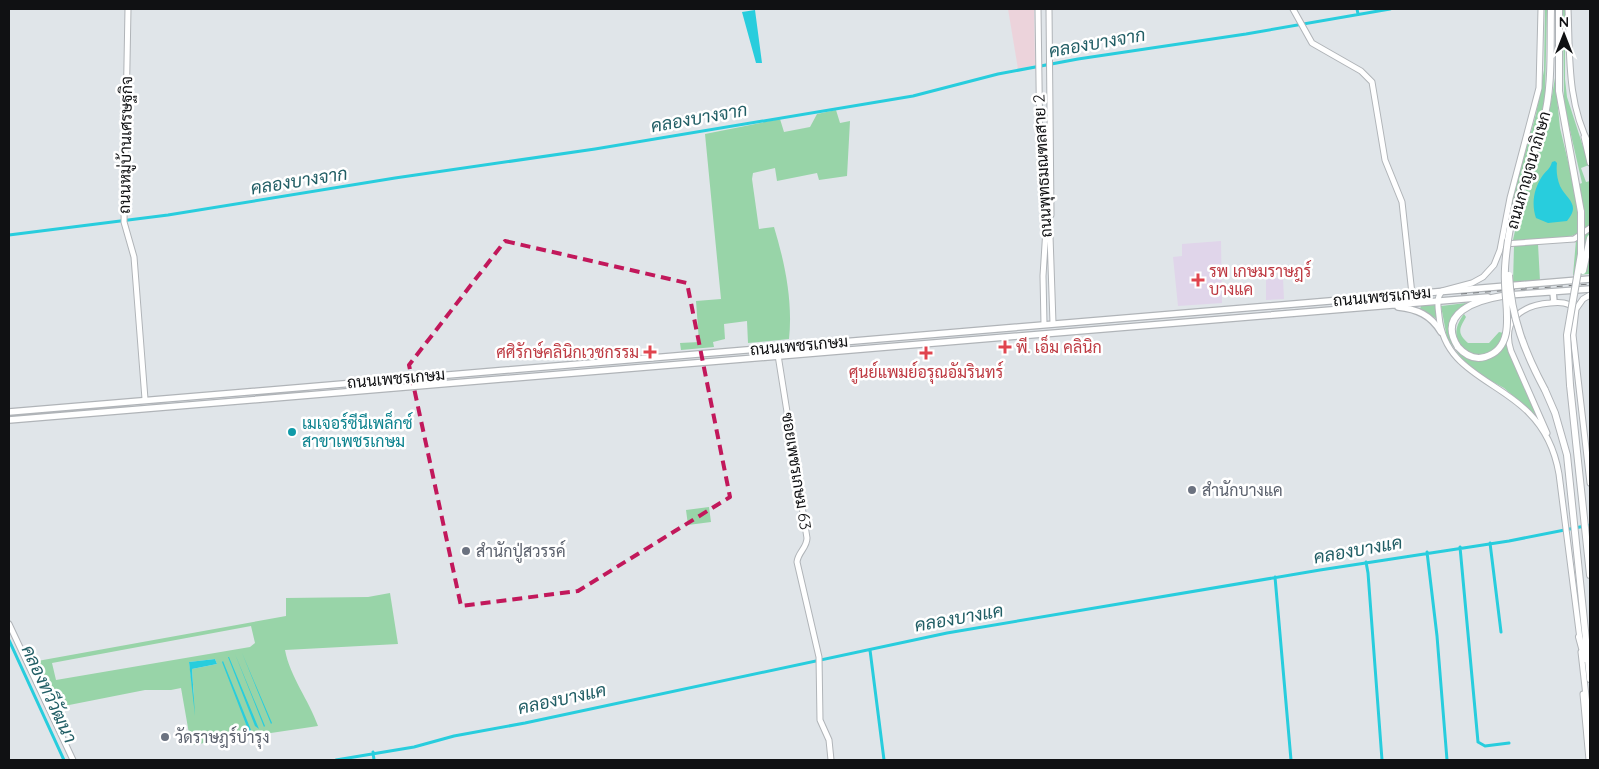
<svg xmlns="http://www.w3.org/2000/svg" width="1599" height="769" font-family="Quicksand,Sarabun,sans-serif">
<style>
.commercial{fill:#ecd3db}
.medical{fill:#e0d5ea}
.green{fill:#98d4a8;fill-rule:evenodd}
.water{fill:#28cddd}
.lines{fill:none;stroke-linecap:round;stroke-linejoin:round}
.canal{stroke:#28cddd;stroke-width:3}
.secondary-casing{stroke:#b0b4b8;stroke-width:7}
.primary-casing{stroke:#b0b4b8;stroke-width:8}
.highway-casing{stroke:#b0b4b8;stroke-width:8}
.secondary{stroke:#fff;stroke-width:5}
.primary{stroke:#fff;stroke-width:5.5}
.highway{stroke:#fff;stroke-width:6}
.rail{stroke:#76797c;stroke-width:1;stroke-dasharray:6 6;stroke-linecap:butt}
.highway-bridge-casing{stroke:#b0b4b8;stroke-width:8;stroke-linecap:butt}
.highway-bridge{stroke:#fff;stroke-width:6}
.marked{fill:none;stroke:#c2185b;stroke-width:4;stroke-dasharray:10 6;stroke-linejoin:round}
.health-dot{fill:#e0444e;stroke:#fff;stroke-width:2}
.culture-dot{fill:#0f9aa8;stroke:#fff;stroke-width:2}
.worship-dot{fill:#6b7280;stroke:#fff;stroke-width:2}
.labels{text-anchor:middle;stroke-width:5;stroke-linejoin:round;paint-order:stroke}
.street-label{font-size:16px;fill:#101113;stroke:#fff}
.health-label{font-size:16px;fill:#be3a42;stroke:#fff;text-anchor:start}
.culture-label{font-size:16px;fill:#0d838f;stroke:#fff;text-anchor:start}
.worship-label{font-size:16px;fill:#5b616d;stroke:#fff;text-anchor:start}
.water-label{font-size:18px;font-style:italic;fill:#215e65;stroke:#fff}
</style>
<rect width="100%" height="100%" fill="#e0e5e9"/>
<path class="commercial" d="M1008,9H1034L1035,65L1018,69Z"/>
<path class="medical" d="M1221,241L1222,303L1178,306L1173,257L1182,256V244Z
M1283,278L1284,299L1266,300V279Z"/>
<path class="green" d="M1545,9H1547L1545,96L1539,128L1511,210H1509L1536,114L1544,70Z
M1563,9H1565V79L1567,97L1589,165L1581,168L1586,182L1590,181V224C1573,244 1537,240 1513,240L1520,208L1547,125L1555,78L1560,128L1574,186L1582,183L1564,104Z
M836,110L840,123L850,121L847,176L819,180L817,173L777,181L775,168L753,173L752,179L759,229L774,227C785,263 793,302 789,339L748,343L747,321L724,324L725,339L713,342L714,347L681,350L680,343L699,342L696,301L721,299L705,134L780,119L784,132L810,127L817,114Z
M1590,231V274L1573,275L1576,240Z
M1538,244L1540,281L1513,283L1514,246Z
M1466,303C1465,306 1461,309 1459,313C1452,324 1449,339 1457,349L1459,346C1454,333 1456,325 1464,314L1466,317C1459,329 1457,333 1468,343H1489L1499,332L1508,334L1507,342L1538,415L1537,416L1504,388L1482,376L1462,359L1447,338L1441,306Z
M1436,305L1437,319L1420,309L1421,306Z
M709,507L711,522L688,525L686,510Z
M390,593L398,644L285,650C290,677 309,700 318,726L191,745L181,688L171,690H145L54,708L32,662L286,616V598L368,597ZM251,626L255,643L250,647L56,680L52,663ZM215,659L217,664L192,669L194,699L189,662Z"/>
<path class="water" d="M755,10L762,63H756L742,12Z
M1555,161L1557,163C1556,170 1557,179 1560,186C1567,200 1581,204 1567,221L1548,223L1536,218C1531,203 1534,188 1543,175C1547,170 1550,169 1552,162Z
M242,653L272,723L271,724Z
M235,654L265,726L264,727Z
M228,657H229L259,729L255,726Z
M215,659L217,664L192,669L195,716L189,662Z
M223,661L251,730L249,732L222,662Z"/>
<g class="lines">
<path class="canal" d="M1357,9L1358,14
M9,235L168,215L395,178L595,149L913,96L998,74L1078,59L1246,34L1390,9
M1490,543L1501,632
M1460,547L1478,742L1485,746L1509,743
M1427,552L1437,636L1447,760
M1366,562L1368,573L1382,760
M1275,577L1291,760
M9,640L64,760
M870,650L884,760
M373,752L374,760
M336,760L414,747L454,736L525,723L947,633L1320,570L1509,541L1590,525"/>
<g class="secondary-casing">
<path id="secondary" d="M128,9L124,222L134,257L145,399
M1038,9L1040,153L1047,213L1043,276L1044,324
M1049,9L1051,215
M1293,9L1312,43L1361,71L1372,82L1385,160L1402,202L1412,294
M1541,9L1539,88L1510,198L1500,250L1494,265L1483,277L1472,283L1442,291C1436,298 1438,307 1439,316C1444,371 1496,379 1529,413C1545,429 1555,451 1559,474L1580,639
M1568,9C1570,56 1567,103 1590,146
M1584,137L1590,163
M1050,236L1053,323
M1504,244L1574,239L1590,228
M1590,295L1583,299L1576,309L1573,335L1590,483
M778,355L807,538C807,548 798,552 797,562L819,657L820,720L829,740L831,760
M1547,433L1511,351C1501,320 1522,305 1550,303C1560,302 1568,302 1576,309
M9,624L73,760
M1581,652L1590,731
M1583,694L1589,760"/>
</g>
<g class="primary-casing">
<path id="primary" d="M1553,292L1554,302
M1508,295L1590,289
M1398,307C1417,309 1431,315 1441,332
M9,412L1590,279
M9,420L1488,297"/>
</g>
<g class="highway-casing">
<path id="highway" d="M1559,9V91L1581,212
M1508,240C1514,199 1533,163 1543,123C1553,86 1550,46 1551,9
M1458,347C1436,313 1477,300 1502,296
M1570,385L1590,575
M1545,390L1555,413L1567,455L1590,679
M1579,637L1585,659"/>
</g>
<use href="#secondary" class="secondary"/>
<use href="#primary" class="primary"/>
<use href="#highway" class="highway"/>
<path class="rail" d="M1461,294L1590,284"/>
<g class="highway-bridge-casing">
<path id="highway-bridge" d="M1583,271L1590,238
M1509,275C1511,317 1525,353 1545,390
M1458,347C1465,355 1474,360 1485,357C1517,348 1505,306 1505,282C1504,268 1506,254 1508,240
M1570,385L1567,335L1581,254V212"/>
</g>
<use href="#highway-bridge" class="highway-bridge"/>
</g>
<path class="marked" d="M505,241L687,283L730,497L578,591L461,606L409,365Z"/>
<g class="health-dot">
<path d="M1195.5 272.5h5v5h5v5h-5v5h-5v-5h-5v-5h5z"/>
<path d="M1002.5 339.5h5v5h5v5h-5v5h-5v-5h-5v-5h5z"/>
<path d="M647.5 344.5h5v5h5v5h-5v5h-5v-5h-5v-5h5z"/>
<path d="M923.5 345.5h5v5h5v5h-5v5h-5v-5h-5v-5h5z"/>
</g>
<circle class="culture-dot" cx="292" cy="432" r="5"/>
<g class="worship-dot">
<circle cx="1192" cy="490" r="5"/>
<circle cx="466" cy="551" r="5"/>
<circle cx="165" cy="737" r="5"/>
</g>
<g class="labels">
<g class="street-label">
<text transform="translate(125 145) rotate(-89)" y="6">ถนนหมู่บ้านเศรษฐกิจ</text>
<text transform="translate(1042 166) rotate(-93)" y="6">ถนนพุทธมณฑลสาย 2</text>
<text transform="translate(1528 170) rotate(-74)" y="6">ถนนกาญจนาภิเษก</text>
<text transform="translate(1382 296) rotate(-5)" y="6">ถนนเพชรเกษม</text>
<text transform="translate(799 345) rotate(-5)" y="6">ถนนเพชรเกษม</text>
<text transform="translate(396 378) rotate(-5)" y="6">ถนนเพชรเกษม</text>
<text transform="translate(797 471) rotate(81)" y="6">ซอยเพชรเกษม 63</text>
</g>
<g class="health-label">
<text x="1209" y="277">รพ เกษมราษฎร์<tspan x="1209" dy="18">บางแค</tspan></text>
<text x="1016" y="353">พี. เอ็ม คลินิก</text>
<text x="639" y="358" text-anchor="end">ศศิรักษ์คลินิกเวชกรรม</text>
<text x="926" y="378" text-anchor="middle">ศูนย์แพมย์อรุณอัมรินทร์</text>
</g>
<g class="culture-label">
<text x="302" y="429">เมเจอร์ซีนีเพล็กซ์<tspan x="302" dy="18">สาขาเพชรเกษม</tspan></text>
</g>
<g class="worship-label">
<text x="1202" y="496">สำนักบางแค</text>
<text x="476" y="557">สำนักปู่สวรรค์</text>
<text x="175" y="743">วัดราษฎร์บำรุง</text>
</g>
<g class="water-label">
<text transform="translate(1097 43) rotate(-10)" y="6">คลองบางจาก</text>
<text transform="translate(699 118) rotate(-10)" y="6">คลองบางจาก</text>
<text transform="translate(299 181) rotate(-9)" y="6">คลองบางจาก</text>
<text transform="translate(1358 550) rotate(-10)" y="6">คลองบางแค</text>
<text transform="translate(959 618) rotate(-10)" y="6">คลองบางแค</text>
<text transform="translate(49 694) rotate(65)" y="6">คลองทวีวัฒนา</text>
<text transform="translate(562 699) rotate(-12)" y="6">คลองบางแค</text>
</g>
</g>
<rect width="1599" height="769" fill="none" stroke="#101113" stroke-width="20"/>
<g transform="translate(1564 35)" stroke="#ffffff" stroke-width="4" paint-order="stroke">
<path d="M0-4L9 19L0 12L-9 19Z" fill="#101113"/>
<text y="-8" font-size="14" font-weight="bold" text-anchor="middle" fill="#101113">N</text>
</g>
</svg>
